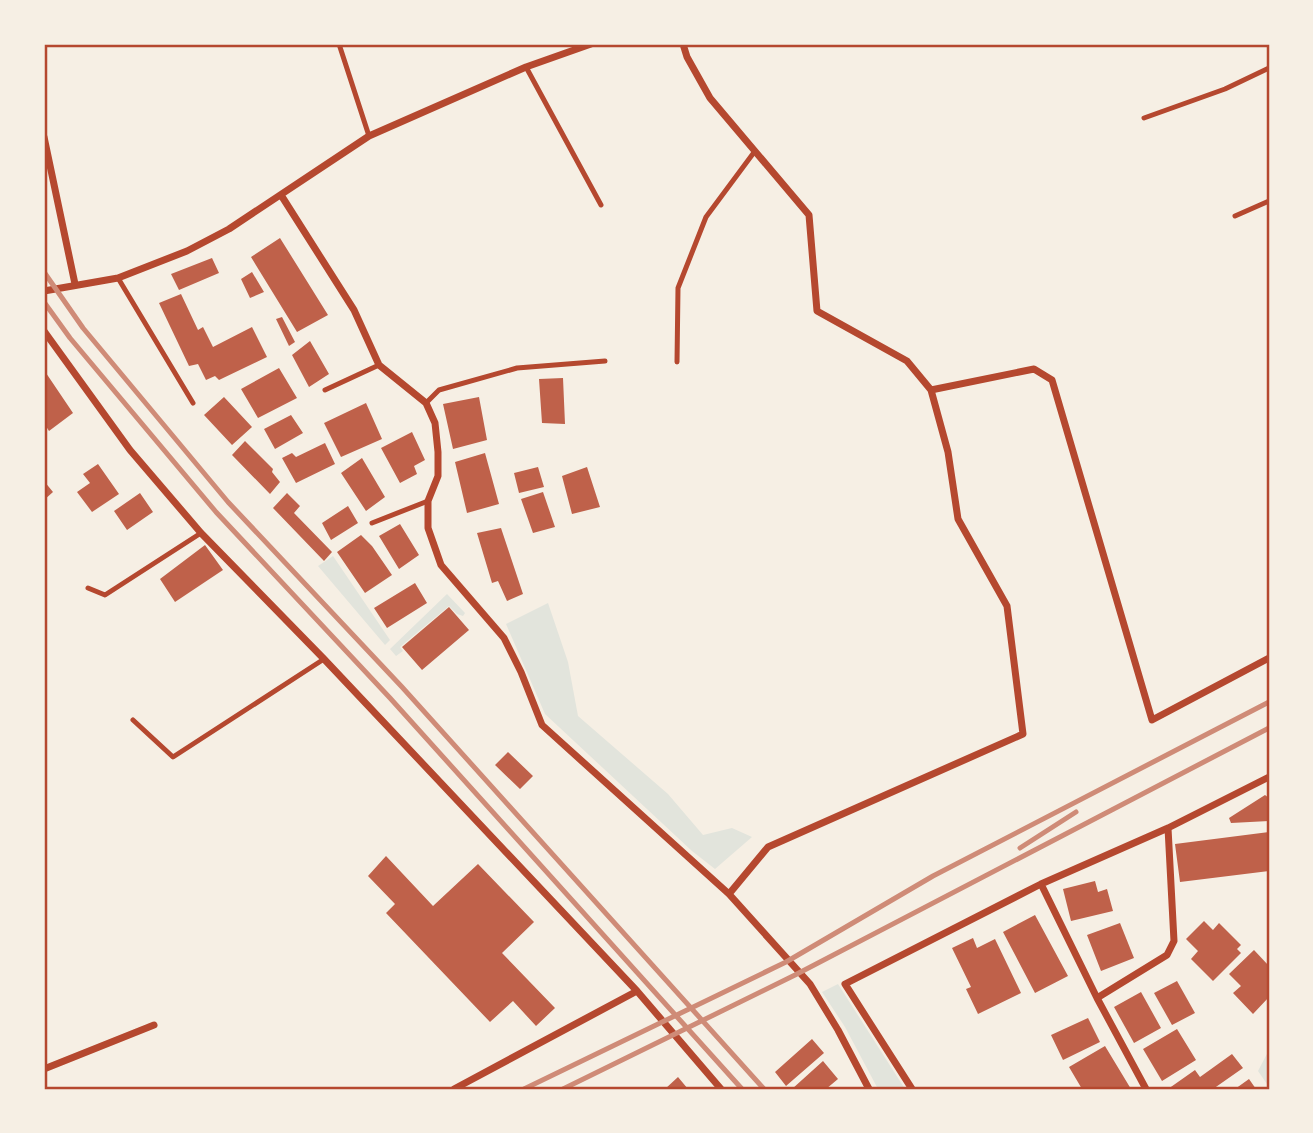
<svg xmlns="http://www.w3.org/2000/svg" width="1313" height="1133" font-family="'Fira Sans Condensed',sans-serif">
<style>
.green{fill:#e2e4dc}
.building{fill:#bf614a}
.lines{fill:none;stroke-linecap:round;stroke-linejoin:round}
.service{stroke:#b5482f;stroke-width:5}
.minor{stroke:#b5482f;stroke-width:7}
.rail{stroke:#cf8b77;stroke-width:5}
.neatline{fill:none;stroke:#b5482f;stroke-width:2.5}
</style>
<rect width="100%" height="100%" fill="#f6efe4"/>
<path class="green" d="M333,556L390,640L385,645L318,566Z
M447,594L465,613L463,616L457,614L449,606L400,647L403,651L396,656L390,649Z
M548,603L568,662L578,716L668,794L703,835L732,828L752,837L715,869L692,851L545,714L506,624Z
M838,984L905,1089H878L845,1027L822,992Z
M1269,1050V1087L1258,1071Z"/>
<path class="building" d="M280,238L328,315L297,332L251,257Z
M212,258L219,273L179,290L171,274Z
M252,272L264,292L250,298L241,279Z
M181,294L198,330L203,327L213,347L252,327L267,357L219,380L215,376L206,380L198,364L189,366L159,303Z
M282,317L295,342L289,346L276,319Z
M310,341L329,374L309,387L292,355Z
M279,368L297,398L258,418L241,389Z
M44,370L73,413L49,431L44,423Z
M563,378L565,424L542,423L539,379Z
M224,397L252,427L232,445L204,415Z
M479,397L487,440L453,449L443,404Z
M366,403L382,439L341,457L324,423Z
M291,415L303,433L275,449L264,429Z
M412,432L425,460L414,466L417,474L400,483L381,448Z
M245,441L273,469L272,472L280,482L270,494L232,455Z
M325,443L335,464L296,483L282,458L292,453L296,457Z
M485,453L499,504L467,513L455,462Z
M362,458L385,497L366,511L341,473Z
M98,464L119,494L92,512L77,492L90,483L83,474Z
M538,467L544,487L519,493L514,473Z
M587,467L600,507L572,514L562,476Z
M44,481L53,492L44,500Z
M543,492L555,527L533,533L521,499Z
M140,493L153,512L127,530L114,511Z
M287,493L300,506L294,513L332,552L324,561L273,508Z
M348,506L358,523L331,540L322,523Z
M400,524L419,555L399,569L379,536Z
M501,528L523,594L507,601L498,581L492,583L477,533Z
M361,535L372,546L392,575L365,593L337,552Z
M205,545L223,570L175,602L160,579Z
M415,583L427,603L387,628L374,608Z
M449,607L469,630L422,670L402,647Z
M508,752L533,776L520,789L495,765Z
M1265,795L1269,798V821L1231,823L1229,818Z
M1269,832V871L1180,882L1175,844Z
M386,856L433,906L478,864L534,922L502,953L555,1008L536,1026L513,1001L490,1022L386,913L395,904L368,876Z
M1095,881L1098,892L1107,889L1113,911L1071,921L1063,889Z
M1035,915L1068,976L1035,993L1003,932Z
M1204,921L1213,930L1219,923L1241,945L1237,949L1241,953L1213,981L1191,959L1198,951L1186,939Z
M1120,923L1134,958L1101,971L1087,935Z
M973,938L977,948L995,939L1021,993L978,1014L966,989L971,987L952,948Z
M1254,950L1269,966V997L1253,1014L1233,993L1241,986L1229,974Z
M1177,981L1195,1013L1172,1025L1154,993Z
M1141,992L1161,1028L1134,1043L1114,1007Z
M1088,1018L1100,1042L1063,1060L1051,1035Z
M1177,1029L1196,1060L1162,1081L1143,1049Z
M812,1039L824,1053L786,1086L775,1072Z
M1105,1046L1131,1089H1082L1069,1067Z
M1232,1054L1243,1068L1213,1089H1168L1195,1070L1200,1077Z
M823,1061L838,1079L826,1089H792Z
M678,1077L688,1089H665Z
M1249,1079L1256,1089H1235Z"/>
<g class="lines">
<path class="service" d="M339,44L369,136
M526,67L601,205
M1144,118L1225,89L1269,68
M1235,216L1269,201
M118,278L193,403
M677,362L678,288L706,217L755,151
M325,390L379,365
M426,403L439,390L517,368L605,361
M372,523L428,501
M88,588L105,595L201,533
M133,720L173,757L324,659"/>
<path class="minor" d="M683,44L687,57L710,98L809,215L817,311L907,361L931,390L948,452L958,519L1007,606L1023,734L768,847L729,894
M44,137L75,284
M281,195L354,310L379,365L426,403L435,423L438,452V476L428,501V528L441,565L504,638L521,672L542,725L729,894L810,984L838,1030L869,1089
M44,291L118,278L187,251L229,229L369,136L526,67L591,44
M44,331L130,450L201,533L324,659L637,991L721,1089
M931,390L1034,369L1052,380L1152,720L1269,658
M1041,884L1097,998L1146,1089
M1097,998L1167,955L1174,941L1168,828
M44,1069L154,1025
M454,1089L637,991
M912,1089L845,984L1041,884L1168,828L1269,777"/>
<path class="rail" d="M44,272L83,328L228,502L402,687L764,1089
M44,302L70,338L216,512L390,698L742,1089
M1020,848L1076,812
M524,1089L786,962L933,876L1269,702
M563,1089L795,975L1269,728"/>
</g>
<rect width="1313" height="1133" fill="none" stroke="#f6efe4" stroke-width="91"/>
<rect x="46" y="46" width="1222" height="1042" class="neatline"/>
</svg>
